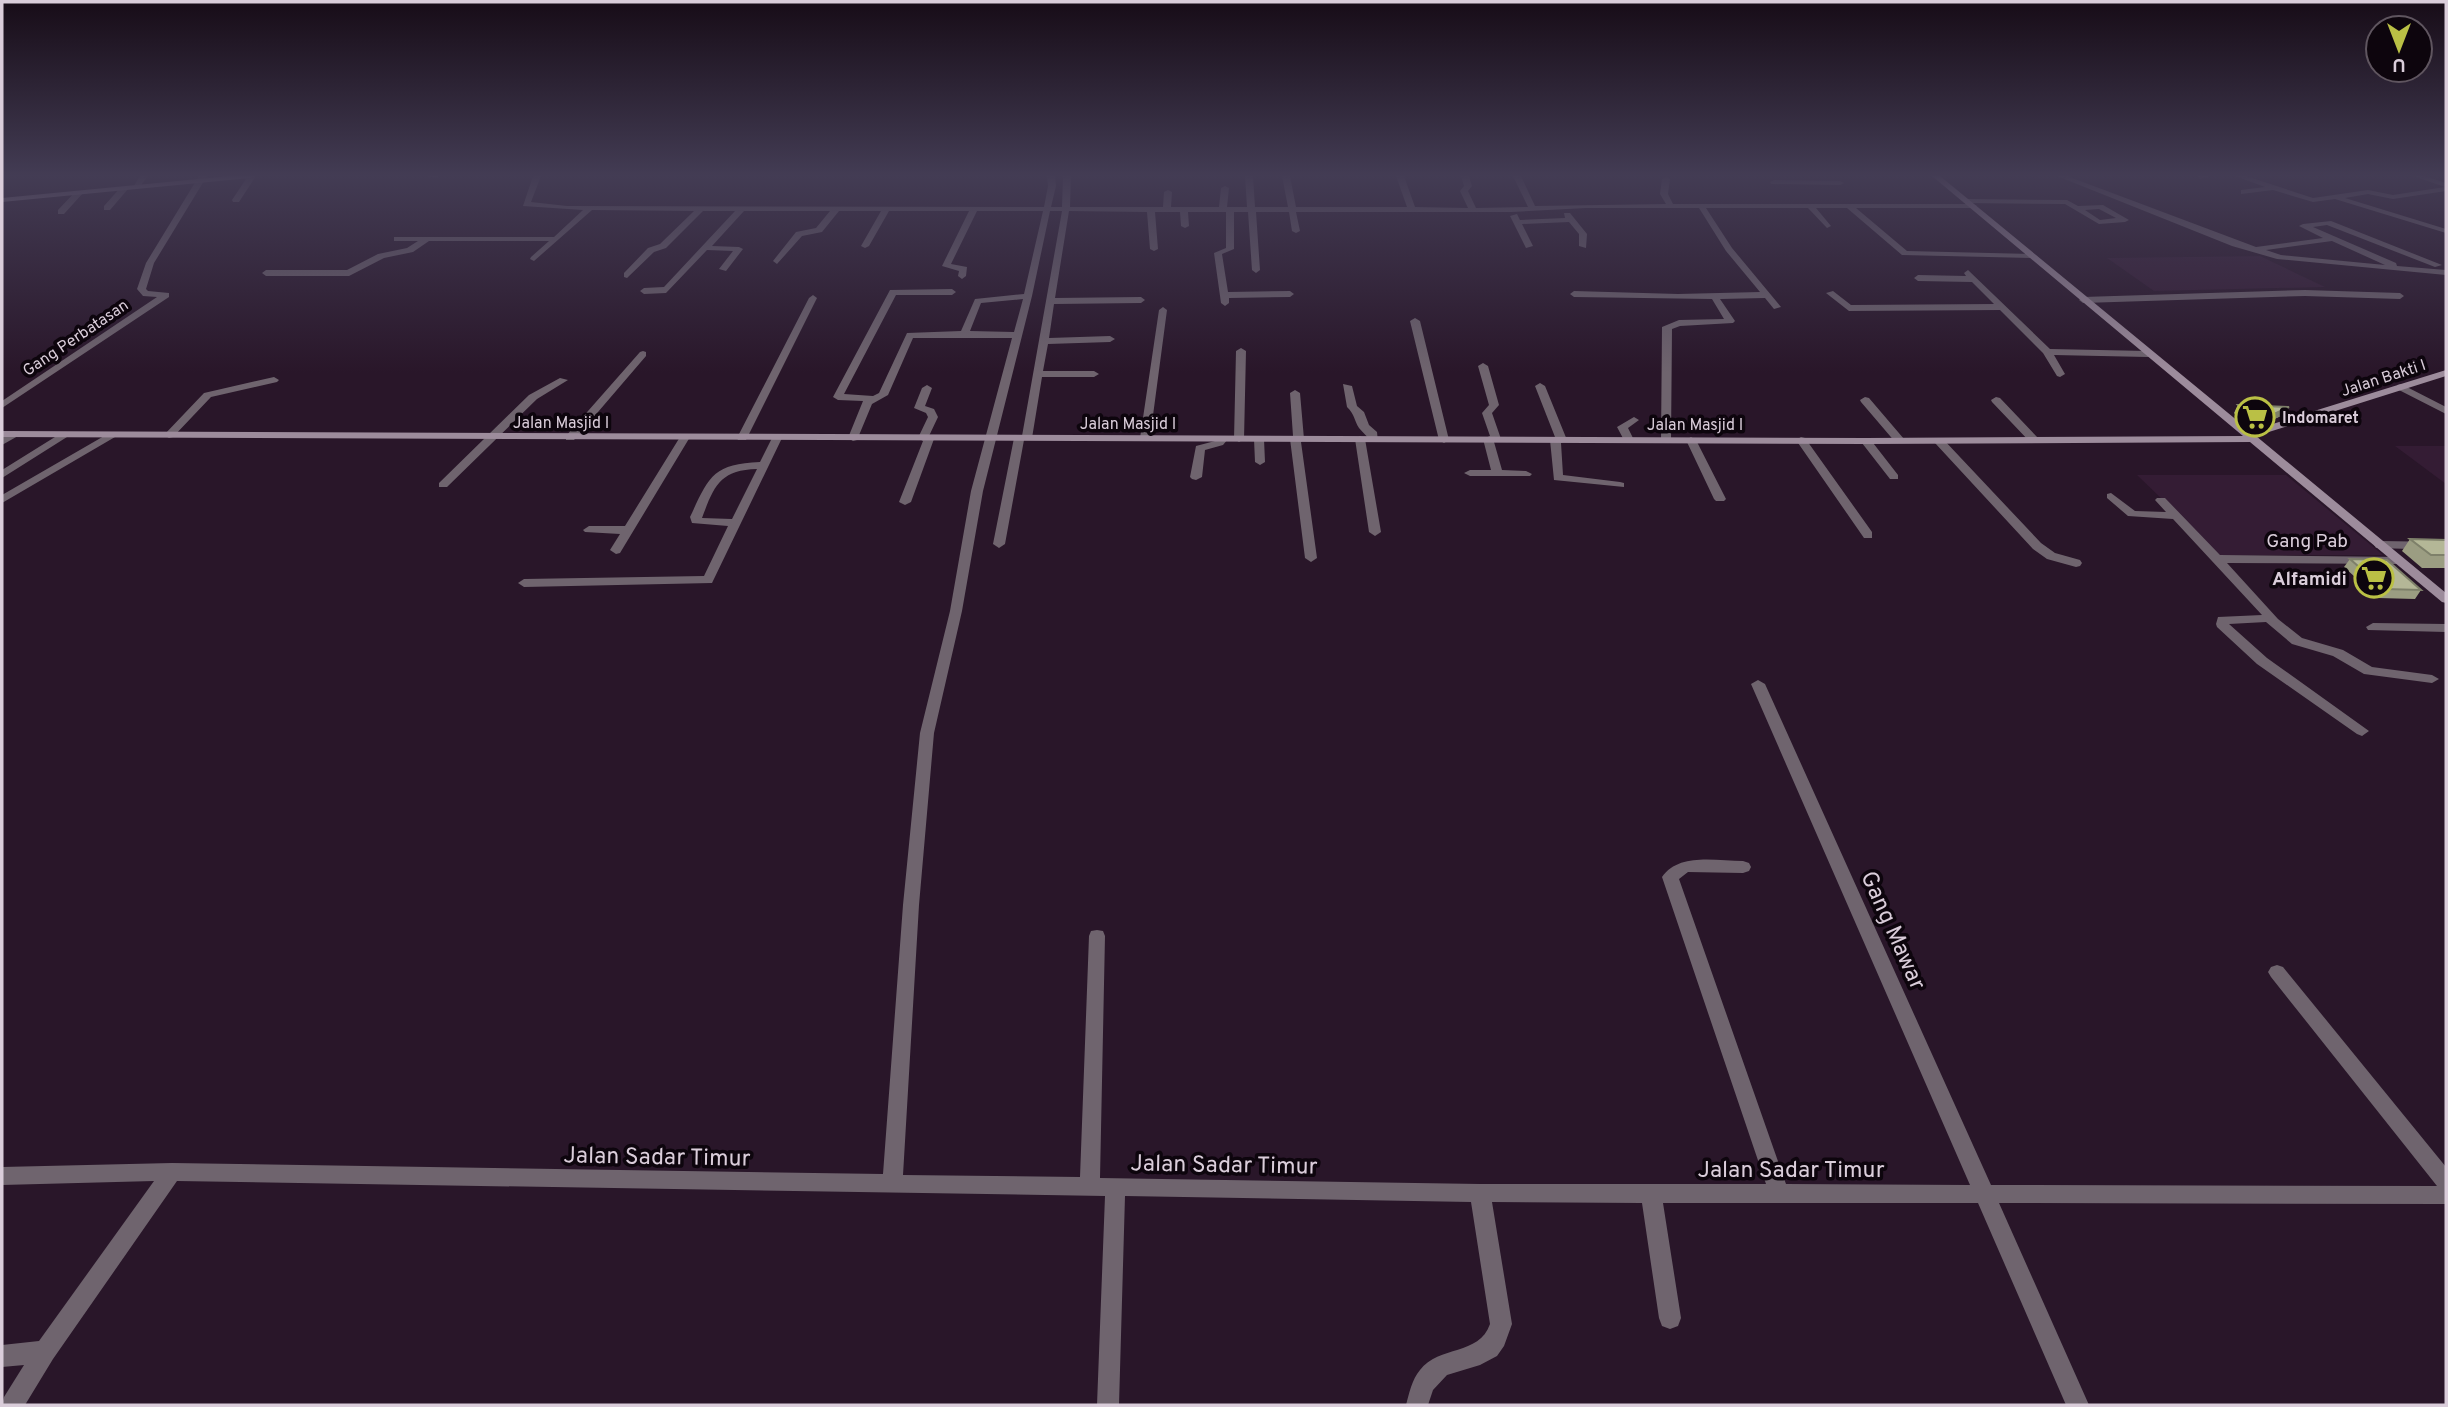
<svg xmlns="http://www.w3.org/2000/svg" width="2448" height="1407" font-family="Overpass,sans-serif">
<style>
.built{fill:#341c34}
.lines{fill:none;stroke-linecap:round;stroke-linejoin:round}
.minor{fill:#6f646e;fill-rule:evenodd}
.secondary{fill:#9d8c9c;fill-rule:evenodd}
.wall{fill:#9b9d82}
.shaded-wall{fill:#7e806a}
.building{fill:#b4b797;stroke:#7e806a;stroke-width:2}
.labels{text-anchor:middle;stroke-width:7;stroke-linejoin:round;paint-order:stroke}
.far-street-label{font-size:16px;fill:#dacdda;stroke:#0d050d}
.far-poi-label{font-size:16px;font-weight:bold;fill:#dacdda;stroke:#0d050d;text-anchor:start}
.street-label{font-size:19px;fill:#dacdda;stroke:#0d050d}
.poi-label{font-size:19px;font-weight:bold;fill:#dacdda;stroke:#0d050d;text-anchor:end}
.near-street-label{font-size:23px;fill:#dacdda;stroke:#0d050d}
</style>
<rect width="100%" height="100%" fill="#291629"/>
<path class="built" d="M2260,256L2325,287L2154,291L2107,258Z
M2395,446H2446V484Z
M2137,475H2286L2383,555H2220Z"/>
<g class="lines">
<path class="minor" d="M140,176H148L138,189H132Z
M199,176H207L154,263L146,289L148,291L169,293V297L2,408V401L157,297L143,296L137,289L146,263Z
M248,176H256L239,202H233L232,200Z
M428,176H439L435,178Z
M533,176H541L531,202L567,206L1044,207L1048,186L1047,176H1055L1056,186L1051,207H1062L1063,176H1071L1070,207H1163L1164,192L1168,190L1172,192L1171,207H1219L1221,188L1225,186L1229,188L1227,207H1247L1245,176H1253L1255,207H1288L1282,176H1290L1296,207H1407L1396,176H1404L1415,207L1468,208L1460,191L1464,186L1461,176H1469L1472,186L1468,191L1476,208L1528,207L1513,176H1521L1535,206L1666,204L1660,194L1662,179L1666,177L1670,179L1668,194L1673,204H1973L1977,206L1976,208H1856L1907,251L2032,254L2036,256L2032,258L1902,255L1847,208H1816L1831,226L1827,228L1808,208H1706L1732,248L1781,307L1774,309L1765,298L1720,299L1735,321L1733,323L1680,326L1672,329L1671,440L1666,443L1661,440L1662,327L1679,320L1724,319L1712,299L1574,297L1570,294L1574,291L1678,294L1760,292L1726,251L1699,208H1586L1511,212H1296L1300,231L1296,233L1292,231L1289,212H1256L1260,270L1256,273L1252,270L1248,212H1234V249L1222,254L1228,292L1290,291L1294,294L1290,297L1229,298V303L1225,306L1221,303L1214,253L1226,248V212H1188L1189,226L1185,228L1181,226L1180,212H1155L1158,249L1154,251L1150,249L1147,212L1069,211L1055,298L1141,297L1145,300L1141,303L1054,304L1049,338L1110,336L1115,339L1110,342L1048,344L1043,371H1094L1099,374L1094,377H1042L1032,438L1024,440L1005,544L999,548L993,544L1014,438L1022,436L1062,211H1050L1032,296L983,491L962,611L934,733L919,905L903,1175L1080,1177L1089,936L1091,931L1097,930L1103,931L1105,936L1100,1178L1480,1184H1766L1662,877C1679,852 1717,861 1743,861L1749,863L1751,867L1749,871L1743,873L1688,872L1679,879L1786,1184L1970,1185L1751,684L1758,680L1765,684L1991,1185L2437,1186L2271,977L2268,972L2271,967L2277,965L2283,967L2446,1167V1204L1999,1203L2089,1405H2066L1978,1203H1663L1681,1318L1678,1326L1670,1329L1662,1326L1659,1318L1642,1203L1492,1202L1512,1324L1504,1346L1497,1356L1480,1365L1447,1375L1433,1390L1428,1405H1406C1409,1394 1412,1379 1420,1370C1439,1345 1479,1356 1490,1324L1471,1202L1125,1196L1119,1405H1097L1105,1196L177,1181L53,1359L25,1405H2L4,1397L24,1365L2,1367V1345L39,1341L154,1181L2,1185V1167L172,1163L883,1174L903,905L920,733L950,611L971,491L1012,338H913L888,395L872,404L857,440L853,441L848,438L863,401L838,400L833,397L890,290L952,289L956,292L952,295H896L844,394L873,396L879,393L907,333L961,331L975,299L1024,294L1043,211H977L951,264L967,267L966,276L962,279L958,276L959,271L942,266L969,211H889L869,246L865,248L861,246L881,211H839L822,232L802,236L777,264L773,261L796,232L816,228L830,211H744L712,246L739,247L743,249L726,271L719,269L733,251L707,250L666,293L644,294L640,291L644,288L664,287L735,211H703L666,248L654,252L627,278L624,277V273L648,248L660,244L694,211L592,210L534,261L530,259L531,257L549,241H429L413,252L384,258L349,276H266L262,273L266,270H347L378,254L407,248L418,241H394V237H554L583,210L523,206ZM1023,299L1014,332L970,331L981,303Z
M2057,176H2067L2256,247L2323,238L2299,226L2303,224L2331,221L2442,265L2435,267L2327,225L2313,227L2396,263L2397,266L2446,270V275L2277,259L2232,246ZM2332,241L2385,265L2281,255L2266,250Z
M2197,176H2210L2200,179Z
M2235,176H2246L2313,198L2368,190L2393,195L2445,187L2413,176H2424L2446,183V191L2393,199L2368,194L2345,198L2446,229V233L2335,199L2313,202L2273,190L2241,194V190L2265,187Z
M1774,180L1840,181L1844,183L1840,185L1771,184L1770,182Z
M121,187L128,189L110,210H104V206Z
M76,191L83,193L64,214H58V210Z
M1967,199L2067,200L2078,206L2103,205L2129,220L2125,222L2099,224L2065,204L1964,203L1963,201ZM2099,209L2116,218L2100,220L2085,210Z
M1564,213H1570L1587,234L1586,248L1579,246V234L1569,222L1522,224L1533,246L1526,248L1510,216L1517,214L1520,220L1565,218Z
M1968,270L2050,349L2148,351L2153,354L2148,357L2054,355L2065,374L2060,377L2057,376L2043,353L2000,310L1849,311L1826,293L1833,291L1851,305L1994,304L1972,282L1918,281L1914,278L1918,275L1966,276L1964,273Z
M2305,290L2400,293L2404,296L2400,299L2305,296L2083,303L2079,300L2083,297Z
M813,295L817,298L746,440H738L737,438L809,298Z
M1163,307L1167,310L1150,438L1145,441L1140,438L1159,310Z
M1415,318L1420,321L1449,440L1444,443L1439,440L1410,321Z
M1241,348L1246,351L1244,439L1239,442L1234,439L1236,351Z
M643,351L646,352V356L574,440H566V436L640,352Z
M1483,363L1488,366L1499,405L1492,413L1501,439L1494,442L1502,470L1526,471L1532,474L1530,476H1470L1464,473L1470,470H1491L1483,439L1490,436L1482,413L1489,405L1478,366Z
M274,377L279,380L277,382L211,397L173,437L169,438L164,435L204,393Z
M560,378L568,380L537,399L447,487H439V483L529,395Z
M1540,383L1545,386L1567,440L1561,443L1563,475L1620,482L1624,483V487L1554,480L1550,440L1555,437L1535,386Z
M1343,384L1352,386L1357,406L1364,412L1369,425L1377,432L1378,442H1370C1367,435 1364,434 1359,428C1354,420 1355,415 1347,407Z
M2401,384L2446,407V414L2397,389V385Z
M927,385L932,388L925,406L934,409L938,417L929,436L934,439L911,502L905,505L899,502L923,441L918,438L928,417L926,413L914,408L922,388Z
M1295,390L1300,393L1304,439L1301,442L1317,558L1311,562L1305,558L1290,439L1293,436L1290,393Z
M1865,397L1869,398L1904,439V443H1896L1861,402L1860,400Z
M1996,397L2000,398L2038,438V442H2030L1992,402L1991,400Z
M1634,417L1639,420L1628,428L1634,440L1633,442H1625L1617,427Z
M14,431L19,434L18,436L2,445V437Z
M63,432L68,435L67,437L2,478V470Z
M111,432L115,433V437L2,503V495Z
M685,434L690,437L620,553L616,554L610,550L620,534L585,532L583,530L589,526H625L680,437Z
M777,435L782,438L712,583L524,587L518,583L524,579L704,576L728,526L692,523L690,517C709,477 712,464 760,462L772,438ZM757,469L732,519L702,518C714,486 720,470 757,469Z
M1223,436L1228,439L1223,445L1205,450L1202,477L1196,480L1192,479L1190,477L1196,446L1215,441Z
M1259,436L1264,439L1265,462L1260,465L1255,462L1254,439Z
M1360,436L1365,439L1381,532L1375,536L1369,532L1355,439Z
M1691,437L1696,440L1726,499L1724,501H1716L1714,499L1686,440Z
M1801,437L1805,438L1872,532V538H1864L1796,440Z
M1866,438L1870,439L1898,475V479H1890L1862,443V439Z
M1939,438L1943,439L2041,543L2055,553L2080,560L2082,563L2080,566L2076,567L2047,559L2033,549L1935,443V439Z
M2111,493L2135,511L2166,512L2155,500L2157,498H2165L2220,555L2402,557L2404,560L2402,563L2398,564L2227,563L2278,619L2302,638L2343,650L2372,667L2432,675L2439,679L2432,683L2364,674L2333,656L2292,644L2266,622L2229,624L2267,658L2369,731L2362,736L2357,734L2257,664L2217,627L2216,624L2218,617L2262,615L2173,519L2128,516L2107,498V494Z
M2380,541L2446,542V550L2376,548L2374,545L2376,542Z
M2373,623L2446,624V632L2368,630L2366,627Z"/>
<path class="secondary" d="M229,176H254L250,178L2,202V198Z
M1932,176H1940L2250,431L2446,370V376L2256,436L2446,593V603L2442,602L2250,442L1866,444L2,437V431L1866,438L2243,436Z"/>
</g>
<path class="wall" d="M2238,405L2285,414L2266,423L2255,427L2244,423L2234,413Z
M2410,539L2446,540V568H2422L2402,551Z
M2350,559L2421,590L2415,599L2378,598L2344,567Z"/>
<path class="shaded-wall" d="M2289,407L2285,414L2266,423L2255,427L2258,419Z"/>
<path class="building" d="M2238,405L2289,407L2270,416L2258,419L2248,416Z
M2410,539L2446,540V555H2431Z
M2350,559L2387,560L2421,590L2384,589Z"/>
<linearGradient id="sky" x2="0" y2="1"><stop stop-color="#170c17"/><stop offset="0.47" stop-color="#433c54"/><stop offset="1" stop-color="#433c54" stop-opacity="0"/></linearGradient>
<rect width="2448" height="373" fill="url(#sky)"/>
<defs>
<g id="supermarket-ring" transform="scale(2.0125)"><circle r="9.5" fill="#0d050d" stroke="#bac045" stroke-width="1.5"/><path d="M-6-5.5h2.5l.6 2H6L4.5 2H-2.5L-4.4-4H-6ZM-1.5 3.2a1.3 1.3 0 1 0 .1 0ZM3 3.2a1.3 1.3 0 1 0 .1 0Z" fill="#bac045"/></g>
</defs>
<g fill-rule="evenodd">
<use href="#supermarket-ring" x="2255" y="417"/>
<use href="#supermarket-ring" x="2374" y="578"/>
</g>
<g class="labels">
<g class="far-street-label">
<text transform="translate(75 337) rotate(-34)" y="6">Gang Perbatasan</text>
<text transform="translate(2383 377) rotate(-18)" y="6">Jalan Bakti I</text>
<text x="561" y="428">Jalan Masjid I</text>
<text x="1128" y="429">Jalan Masjid I</text>
<text x="1695" y="430">Jalan Masjid I</text>
</g>
<g class="far-poi-label">
<text x="2282" y="423">Indomaret</text>
</g>
<g class="street-label">
<text x="2307" y="547">Gang Pab</text>
</g>
<g class="poi-label">
<text x="2347" y="585">Alfamidi</text>
</g>
<g class="near-street-label">
<text transform="translate(1894 930) rotate(66)" y="8">Gang Mawar</text>
<text transform="translate(657 1156) rotate(1)" y="8">Jalan Sadar Timur</text>
<text transform="translate(1224 1164) rotate(1)" y="8">Jalan Sadar Timur</text>
<text x="1791" y="1177">Jalan Sadar Timur</text>
</g>
</g>
<rect width="2448" height="1407" fill="none" stroke="#dacdda" stroke-width="7"/>
<g transform="translate(2399 49) rotate(180)"><circle r="33" fill="#0d050d" stroke="#5f555f" stroke-width="2"/>
<path d="M0-5L12 26L0 18L-12 26Z" fill="#bac045"/>
<text y="-10" font-size="19" font-weight="bold" text-anchor="middle" fill="#dacdda">U</text>
</g>
</svg>
